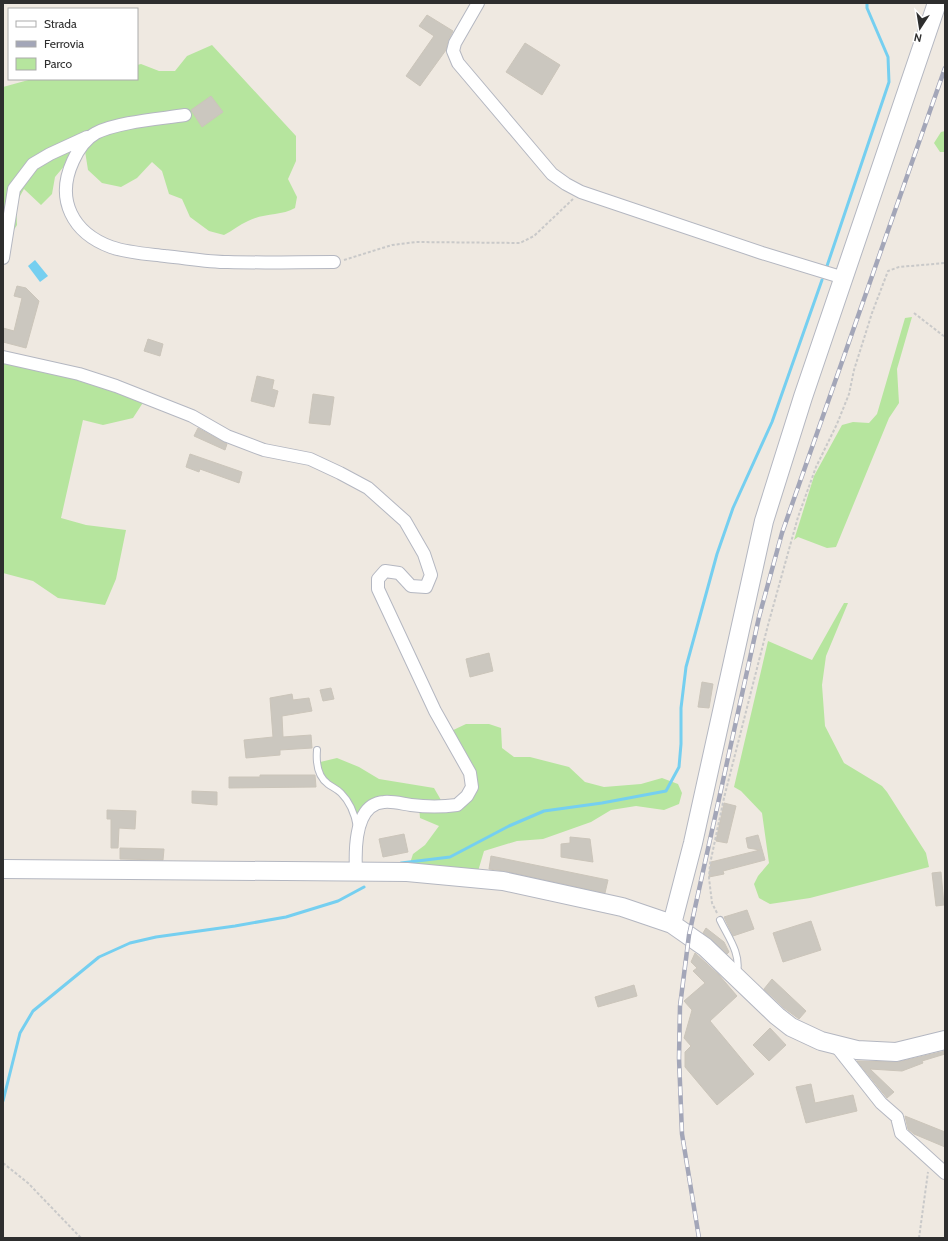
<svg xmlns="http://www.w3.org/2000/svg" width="948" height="1241" font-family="Cabin,sans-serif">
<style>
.green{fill:#b6e59e}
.water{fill:#75cff0}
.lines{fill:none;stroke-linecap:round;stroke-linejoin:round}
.stream{stroke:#75cff0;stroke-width:3}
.building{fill:#cbc7bf;stroke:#cbc5ba}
.lane-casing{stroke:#b4b7c1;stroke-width:8}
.street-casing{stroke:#b4b7c1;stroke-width:14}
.secondary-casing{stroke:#b4b7c1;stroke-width:20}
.path{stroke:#c9c9c9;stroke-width:2;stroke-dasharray:3 2;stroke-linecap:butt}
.lane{stroke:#fff;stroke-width:6}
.street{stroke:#fff;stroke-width:12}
.secondary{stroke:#fff;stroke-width:18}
.rail-casing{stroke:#a3a6b8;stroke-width:4.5}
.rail{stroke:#fff;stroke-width:3;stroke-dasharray:9;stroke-linecap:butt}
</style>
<rect width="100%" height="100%" fill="#efe9e1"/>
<path class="green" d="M212,45L296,136V161L288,179L297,197L295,208C281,216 263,213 248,221C239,225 232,231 224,235L209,231L190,217L182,199L169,194L162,171L152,162L137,178L121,187L102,183L88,170L85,151L71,158L55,177L52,194L41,205L24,189L16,203L17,225L7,241L3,243V87L32,79H137V65L141,64L159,71H175L187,56Z
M945,131V152H940L934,143L941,132Z
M912,317L897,369L899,403L889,418L836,547L827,548L798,537L794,540L814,476L842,425L853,422L869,423L877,414L905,318Z
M3,357L146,398L133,418L103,425L83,420L61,518L86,525L126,530L116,579L105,605L58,598L33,581L3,573Z
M844,603H848L826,656L822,685L825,726L844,763L882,786L887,792L926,853L929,867L810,898L770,904L759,898L754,884L758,876L769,863L762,813L741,791L734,787L768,641L812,660Z
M466,724H489L501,728L502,748L514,757H530L569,767L585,782L604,787L641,784L662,778L678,784L682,793L679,804L664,810L636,806L611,810L591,822L543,839L517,841L484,851L476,878L407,872L413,854L425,845L439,826L420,818L419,806L384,802L357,828L349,804L326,783L316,763L337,758L359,767L379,779L434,788L445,807L472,787L447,733Z"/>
<path class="water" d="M35,260L48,276L40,282L28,266Z"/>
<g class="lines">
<path class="stream" d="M827,266L889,82L888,57L867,8V3
M401,863L450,857L509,826L544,811L602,803L666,791L679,767L681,744V708L686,667L717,554L733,508L772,422L822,280
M3,1101L20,1033L33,1011L99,957L130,943L156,937L235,926L286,917L338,901L364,887"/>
</g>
<path class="building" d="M427,15L453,31L448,41L446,50L420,86L406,76L434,36L419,26Z
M525,43L560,65L542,95L506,72Z
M211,96L223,112L202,127L191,110Z
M17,286L26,288L39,301L26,348L3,342V328L14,331L22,298L14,296Z
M148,339L163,344L160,356L144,351Z
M257,376L274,380L272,389L278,391L274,407L251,401Z
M313,394L334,397L330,425L309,423Z
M198,428L227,444L225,450L194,436Z
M190,454L242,472L239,483L200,469L199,472L186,467Z
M489,653L493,671L470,677L466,659Z
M702,682L713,684L709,708L698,707Z
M331,688L334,699L323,701L320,690Z
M292,694L293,700L309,698L312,711L282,716L283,737L311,735L312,748L280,750V755L246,758L244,740L273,737L270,698Z
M260,775H315L316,787L229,788V777H260Z
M192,791L217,792V805L192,803Z
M724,803L736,806L727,843L716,841Z
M107,810L136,811L135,829L119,828L118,848H111V819H107Z
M404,834L408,852L383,857L379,839Z
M758,835L765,860L723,871L724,874L709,877L711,862L760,850L748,848L746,838Z
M570,837L590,839L593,862L561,857V844L570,843Z
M120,848L164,849L163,860L120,859Z
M491,856L608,880L605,893L505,871L489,869Z
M941,872L944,905L936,906L932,873Z
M747,910L754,929L733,936L724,917Z
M811,921L821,950L783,962L773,933Z
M706,928L724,942L729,952L727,954L703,933Z
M695,953L719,975L737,996L710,1021L754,1074L717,1105L685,1067V1052L691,1046L684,1038L692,1010L684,1001L705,983L693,971L697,968L691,962Z
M772,979L806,1011L799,1019L784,1008L764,989Z
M634,985L637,996L598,1007L595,997Z
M770,1028L786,1045L769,1061L753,1045Z
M945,1051V1054L922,1061L923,1063L902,1071L870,1069L894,1092L887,1098L857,1061L898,1062Z
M811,1084L815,1103L853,1095L857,1111L806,1123L796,1087Z
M905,1116L945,1132V1147L914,1134L908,1129Z"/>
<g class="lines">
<g class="lane-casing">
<path id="lane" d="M317,750C316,762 317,776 328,784C332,787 337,789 341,793C350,802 355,815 357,827
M720,920C728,937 741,953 737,973"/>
</g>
<g class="street-casing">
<path id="street" d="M478,3L455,43L453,51L458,63L552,174L566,184L581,192L762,253L844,278
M185,115C159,119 118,122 96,133C85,139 78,150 73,161C55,200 73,233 111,247C128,253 148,254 165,256C186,258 207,262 228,262C264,263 299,262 334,262
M3,258L14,189L33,164L50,154L87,137
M3,357L79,374L116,386L192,416L227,436L264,450L310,459L340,473L368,488L405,521L424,554L431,575L426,587L411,586L399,573L385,571L378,579V589L435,711L470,773L472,787L467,796L457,805C442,807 427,807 411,805C403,804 393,801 384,802C354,804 355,851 356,871
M836,1046L881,1103L897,1117L901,1133L945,1173"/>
</g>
<g class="secondary-casing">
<path id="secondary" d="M3,869L407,872L503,881L622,907L672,924L705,947L777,1016L791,1027L821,1041L857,1050L896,1052L945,1040
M672,924L693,843L764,521L803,397L937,3"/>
</g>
<path class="path" d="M344,260L392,245L416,242L520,243L534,236L573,199
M914,313L945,337
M717,913L712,903L709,878L710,864L724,798L768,625L798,517L816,467L837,424L849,394L854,370L872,313L888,271L899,267L945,263
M3,1163L28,1183L81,1238
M919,1238L928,1172"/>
<use href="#lane" class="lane"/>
<use href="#street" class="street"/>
<use href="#secondary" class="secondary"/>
<g class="rail-casing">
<path id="rail" d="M699,1238L682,1134L679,1058L680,1006L689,935L759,617L782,533L945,68"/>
</g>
<use href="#rail" class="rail"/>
</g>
<rect width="948" height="1241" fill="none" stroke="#2e2e2e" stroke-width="8"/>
<rect x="8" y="8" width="130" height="72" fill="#ffffff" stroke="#ababab"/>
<rect x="16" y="21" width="20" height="6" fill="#ffffff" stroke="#ababab"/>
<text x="44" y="28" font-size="12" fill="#2e2e2e">Strada</text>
<rect x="16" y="41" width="20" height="6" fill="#a3a6b8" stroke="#ababab"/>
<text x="44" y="48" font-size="12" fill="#2e2e2e">Ferrovia</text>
<rect x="16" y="58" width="20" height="12" fill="#b6e59e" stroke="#ababab"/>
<text x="44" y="68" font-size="12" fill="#2e2e2e">Parco</text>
<g transform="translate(920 28) rotate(192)" stroke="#ffffff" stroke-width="3" paint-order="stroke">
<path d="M0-3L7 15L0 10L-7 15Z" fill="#2e2e2e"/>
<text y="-6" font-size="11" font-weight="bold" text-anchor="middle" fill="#2e2e2e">N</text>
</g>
</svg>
